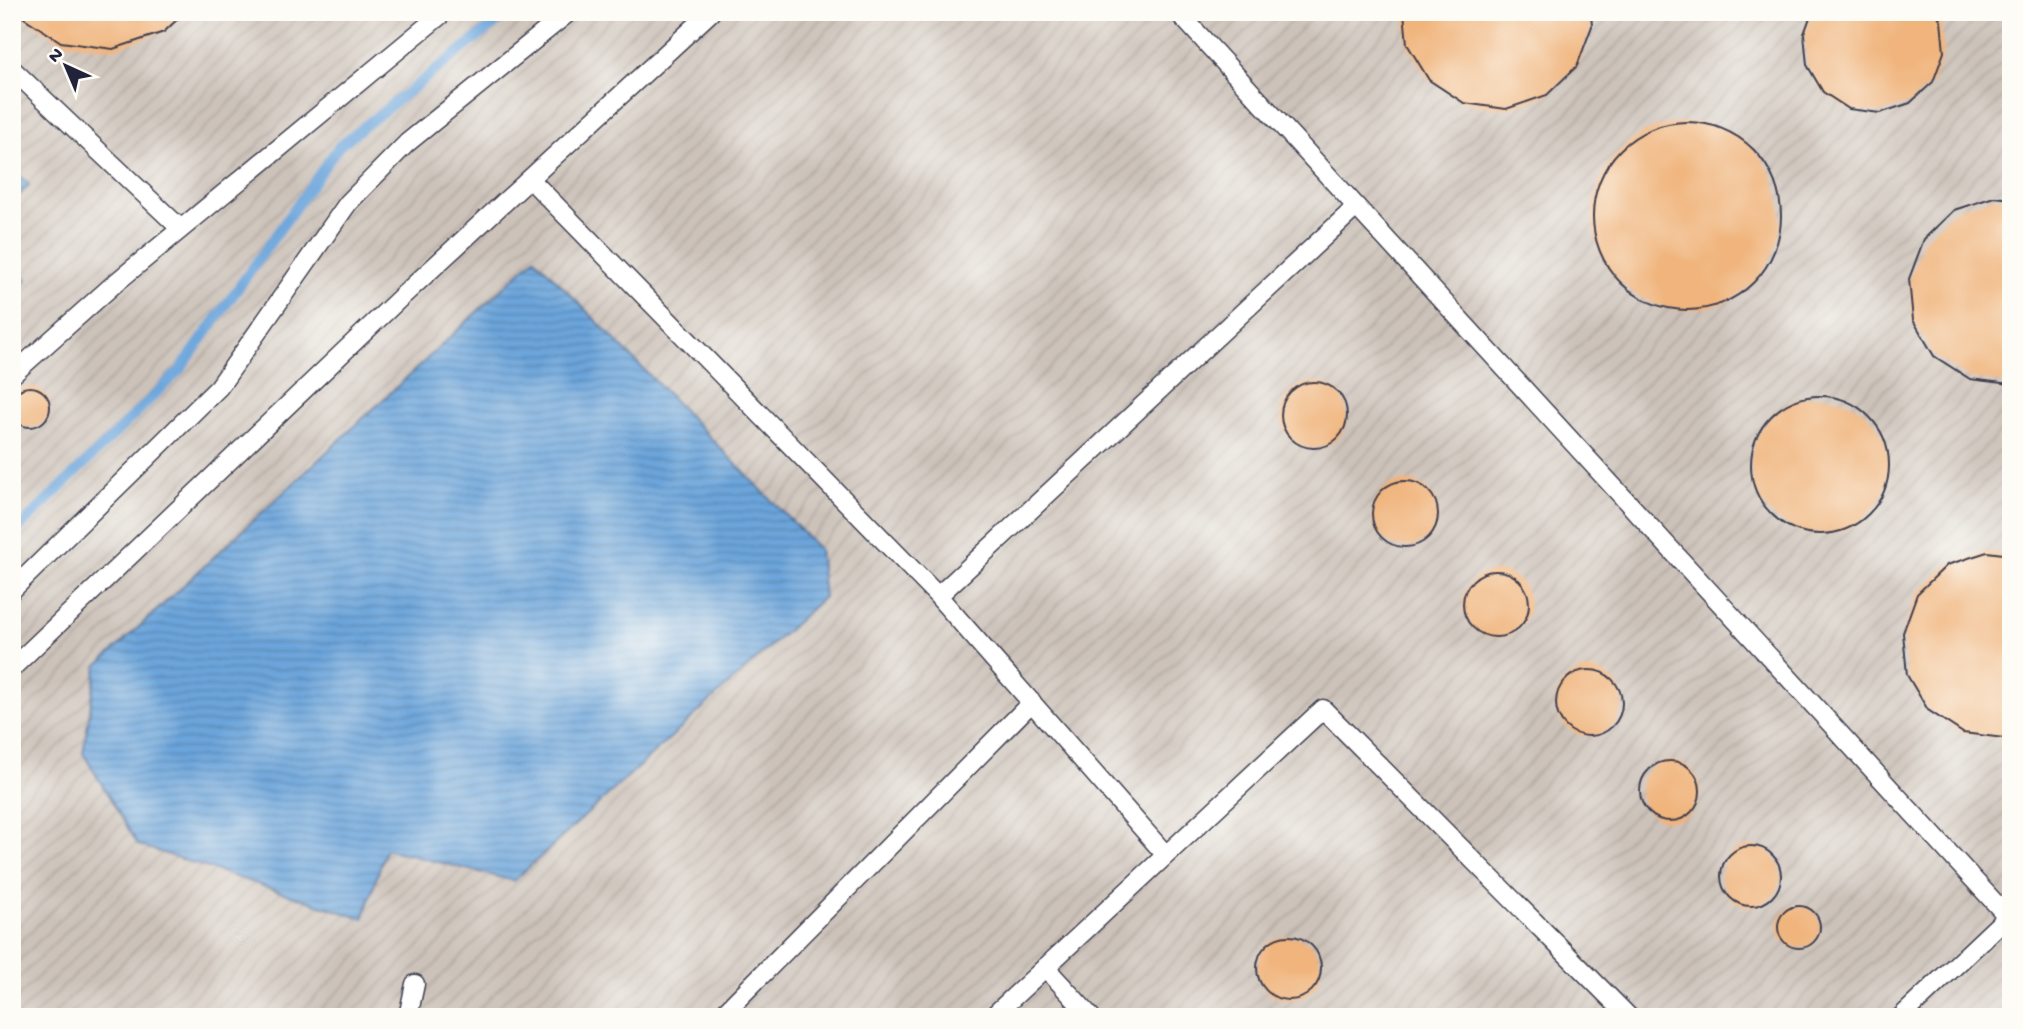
<svg xmlns="http://www.w3.org/2000/svg" width="2023" height="1029" font-family="'Gochi Hand',sans-serif">
<style>
.industrial{fill:url(#industrial-furrows)}
.water{fill:url(#water-rules);stroke:#47648b;stroke-width:2}
.lines{fill:none;stroke-linecap:round;stroke-linejoin:round}
.stream{stroke:#6ca5db;stroke-width:10}
.building{fill:#f0b47b}
.lane-casing{stroke:#413f4f;stroke-width:21}
.lane{stroke:#fff;stroke-width:18}
</style>
<defs>
<pattern id="industrial-furrows" width="10" height="10" patternUnits="userSpaceOnUse" patternTransform="scale(1.75)"><rect width="10" height="10" fill="#ccc2b9"/><path d="M-1 1l2-2M0 10L10 0M9 11l2-2" fill="none" stroke="#afa6a0"/></pattern>
<pattern id="water-rules" width="6" height="5" patternUnits="userSpaceOnUse" patternTransform="scale(1.75)"><rect width="6" height="5" fill="#6ca5db"/><path d="M0 2.5h6" fill="none" stroke="#5886b3"/></pattern>
</defs>
<rect width="100%" height="100%" fill="#fdfcf7"/>
<filter id="ink" filterUnits="userSpaceOnUse"><feTurbulence type="fractalNoise" baseFrequency=".0143" numOctaves="2"/><feDisplacementMap in="SourceGraphic" scale="14" xChannelSelector="R" yChannelSelector="G"/><feConvolveMatrix kernelMatrix="1 2 1 2 8 2 1 2 1" color-interpolation-filters="sRGB"/></filter>
<filter id="wash" filterUnits="userSpaceOnUse"><feTurbulence type="fractalNoise" baseFrequency=".00686" numOctaves="4" result="noise"/><feDisplacementMap in="SourceGraphic" scale="28" xChannelSelector="R" yChannelSelector="G"/><feGaussianBlur stdDeviation="1.57" result="paint"/><feColorMatrix in="noise" values="0 0 0 0 0 0 0 0 0 0 0 0 0 0 0 0 0 1.4 0 .05"/><feComposite in="paint" operator="in"/></filter>
<g filter="url(#wash)">
<rect width="100%" height="100%" fill="#eee1c2"/>
<path class="industrial" d="M12,12H2011V1017H12Z"/>
<path class="water" d="M12,167L29,185L12,203Z
M535,258L819,549L824,597L514,881L386,849L363,919L138,845L83,753L97,666Z
M12,265L27,280L12,294Z"/>
<g class="lines">
<path class="stream" d="M12,535L180,370L339,146L510,12"/>
</g>
<g id="blocks">
<path class="building" d="M15,12H185L164,32L113,49L61,42Z
M1404,12H1591L1592,26L1577,66L1547,95L1506,109L1464,103L1429,80L1407,44Z
M1812,12H1936L1941,21L1944,52L1933,82L1910,103L1880,113L1849,109L1823,92L1807,65L1804,34Z
M1593 216a94 94 0 1 1 188 0a94 94 0 1 1-188 0Z
M1994,197L2011,199V384L1970,379L1934,356L1913,320L1909,279L1924,239L1954,210Z
M1281 415a33 33 0 1 1 66 0a33 33 0 1 1-66 0Z
M10 407a20 20 0 1 1 40 0a20 20 0 1 1-40 0Z
M1751 465a69 69 0 1 1 138 0a69 69 0 1 1-138 0Z
M1372 514a33 33 0 1 1 66 0a33 33 0 1 1-66 0Z
M1987,552L2011,555V736L2004,738L1963,733L1928,710L1907,675L1903,633L1917,594L1947,565Z
M1463 604a33 33 0 1 1 66 0a33 33 0 1 1-66 0Z
M1556 703a33 33 0 1 1 66 0a33 33 0 1 1-66 0Z
M1640 791a30 30 0 1 1 60 0a30 30 0 1 1-60 0Z
M1721 876a30 30 0 1 1 60 0a30 30 0 1 1-60 0Z
M1778 927a21 21 0 1 1 42 0a21 21 0 1 1-42 0Z
M1257 968a32 32 0 1 1 64 0a32 32 0 1 1-64 0Z
M1390,1012L1414,1015V1017H1378Z"/>
</g>
</g>
<g filter="url(#ink)">
<use href="#blocks" fill-opacity="0" stroke="#413f4f" stroke-width="2"/>
<g class="lines">
<g class="lane-casing">
<path id="lane" d="M1178,12L2007,916
M12,69L181,229
M530,179L938,596L1165,854
M12,375L113,285L444,12
M12,590L219,387L348,203L407,143L569,12
M938,596L1356,207
M12,668L398,300L711,12
M1045,967L1091,1017
M408,1017L415,984
M720,1017L1032,702
M992,1017L1323,709L1629,1017
M1901,1017L2011,913"/>
</g>
<use href="#lane" class="lane"/>
</g>
</g>
<rect width="2023" height="1029" fill="none" stroke="#fdfcf7" stroke-width="42"/>
<g transform="translate(66 66) rotate(316)" stroke="#fdfcf7" stroke-width="5" paint-order="stroke">
<path d="M0-5L12 26L0 18L-12 26Z" fill="#22223b"/>
<text y="-10" font-size="19" font-weight="bold" text-anchor="middle" fill="#22223b">N</text>
</g>
</svg>
